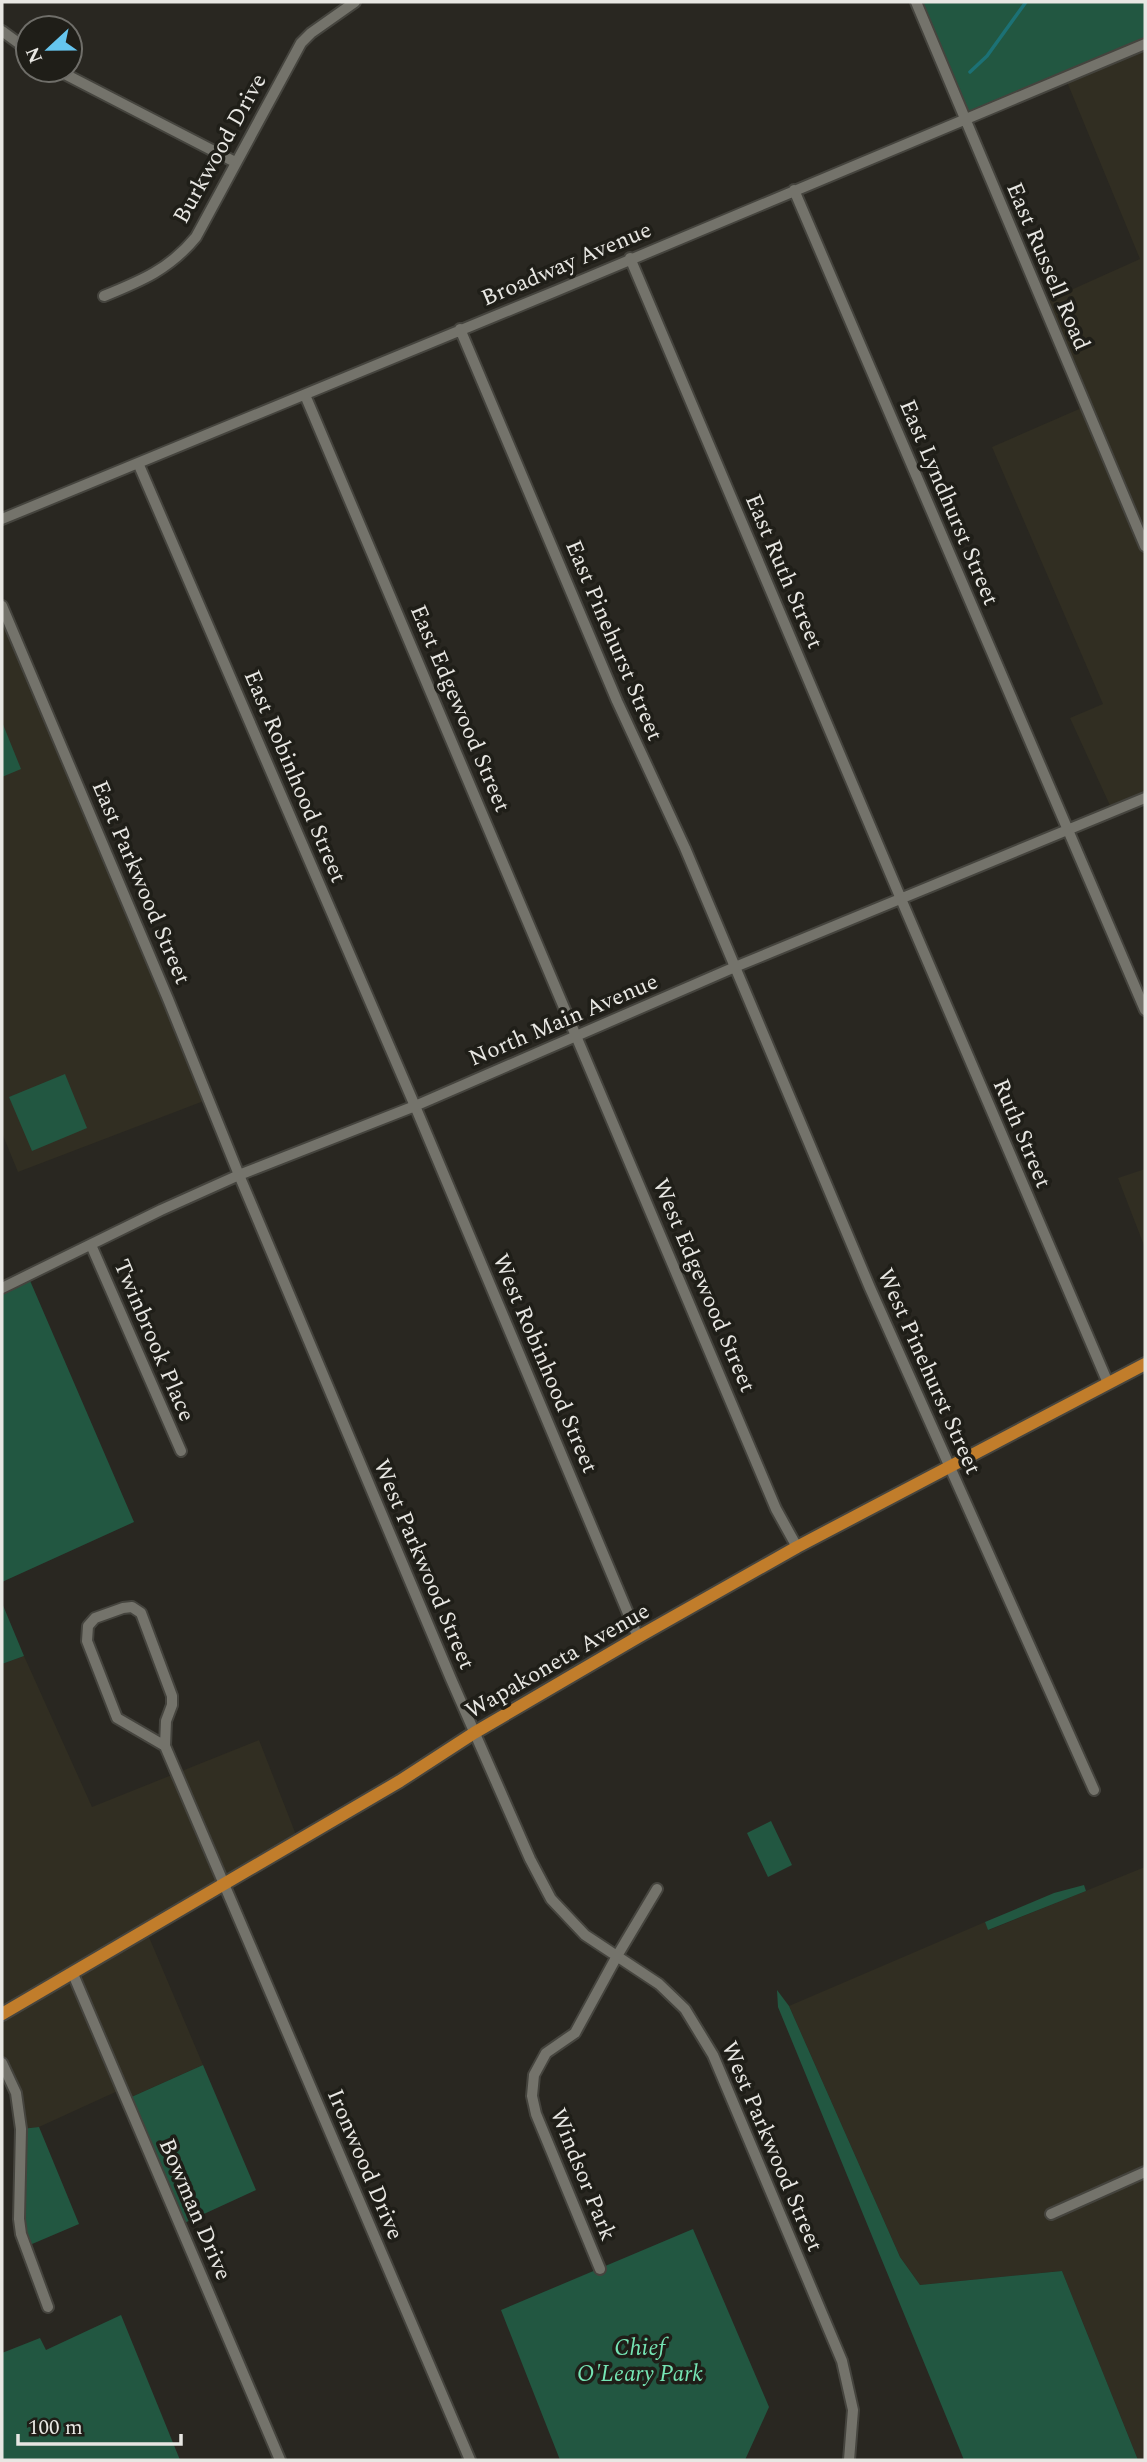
<svg xmlns="http://www.w3.org/2000/svg" width="1147" height="2462" font-family="Spectral,serif">
<style>
.built{fill:#312e22}
.green{fill:#225741}
.lines{fill:none;stroke-linecap:round;stroke-linejoin:round}
.stream{stroke:#1c7175;stroke-width:3.5}
.minor-casing{stroke:#45443e;stroke-width:14}
.major-casing{stroke:#45443e;stroke-width:16}
.minor{stroke:#74736b;stroke-width:10}
.major{stroke:#c17d2b;stroke-width:12}
.labels{text-anchor:middle;stroke-width:7;stroke-linejoin:round;paint-order:stroke}
.street-label{font-size:23px;fill:#e8e7e3;stroke:#1f1e18}
.park-label{font-size:23px;font-style:italic;fill:#75e5b4;stroke:#1f1e18}
</style>
<rect width="100%" height="100%" fill="#292721"/>
<path class="built" d="M1145,44V798L1113,812L1070,718L1103,704L992,447L1086,406L1042,303L1140,259L1065,77Z
M2,610L209,1099L18,1172L2,1133Z
M1145,1169V1248L1118,1178Z
M24,1656L92,1807L259,1740L298,1840L146,1930L203,2065L127,2099L122,2089L39,2127L21,2129L16,2093L2,2063V1664Z
M1145,1867V2460H1138L1062,2271L920,2285L900,2257L789,2006L985,1922L989,1930Z"/>
<path class="green" d="M916,2H1145V44L964,118Z
M2,722L21,769L2,777Z
M65,1074L87,1128L32,1151L9,1097Z
M28,1276L134,1522L2,1582V1288Z
M2,1603L24,1656L2,1664Z
M771,1821L792,1865L768,1877L747,1833Z
M1084,1885L1086,1891L988,1930L985,1922L1054,1893Z
M777,1990L789,2006L900,2257L920,2285L1062,2271L1138,2460H964L778,2007Z
M203,2065L256,2190L180,2225L127,2099Z
M39,2127L79,2224L25,2247L21,2129Z
M693,2229L769,2407L745,2460H560L501,2310Z
M121,2315L180,2460H2V2353L40,2338L46,2350Z"/>
<g class="lines">
<path class="stream" d="M970,72L987,56L1026,2"/>
<g class="minor-casing">
<path id="minor" d="M916,2L1145,546
M2,31L28,50
M57,70L235,162
M794,190L1145,1010
M630,258L901,899L1108,1383
M104,296C141,281 170,269 196,237L301,43L311,33L355,2
M460,329L617,701L685,848L870,1288L1094,1790
M305,395L776,1509L797,1547
M138,463L415,1106L638,1637
M2,519L556,291L1145,44
M2,606L168,999L239,1175L451,1679L530,1859L551,1899L585,1935L659,1984L685,2009L713,2055L842,2361L853,2410L849,2460
M91,1245L181,1451
M2,1288L161,1210L239,1175L415,1106L735,967L1145,798
M165,1746L117,1718L87,1641L88,1626L95,1618L123,1608L132,1607L141,1613L172,1696V1705L166,1721L165,1746L470,2460
M73,1974L280,2460
M2,2063L16,2093L21,2129L19,2219L21,2234L48,2307
M1051,2214L1145,2172
M600,2269L536,2114L532,2096L534,2075L546,2053L575,2033L617,1956L657,1889"/>
</g>
<g class="major-casing">
<path id="major" d="M2,2014L400,1781L474,1733L638,1637L797,1547L1145,1364"/>
</g>
<use href="#minor" class="minor"/>
<use href="#major" class="major"/>
</g>
<g class="labels">
<g class="street-label">
<text transform="translate(219 148) rotate(-61)" y="8">Burkwood Drive</text>
<text transform="translate(566 263) rotate(-23)" y="8">Broadway Avenue</text>
<text transform="translate(1049 266) rotate(67)" y="8">East Russell Road</text>
<text transform="translate(950 502) rotate(67)" y="8">East Lyndhurst Street</text>
<text transform="translate(785 571) rotate(67)" y="8">East Ruth Street</text>
<text transform="translate(615 640) rotate(67)" y="8">East Pinehurst Street</text>
<text transform="translate(461 708) rotate(67)" y="8">East Edgewood Street</text>
<text transform="translate(296 776) rotate(67)" y="8">East Robinhood Street</text>
<text transform="translate(142 882) rotate(67)" y="8">East Parkwood Street</text>
<text transform="translate(563 1019) rotate(-23)" y="8">North Main Avenue</text>
<text transform="translate(1023 1133) rotate(67)" y="8">Ruth Street</text>
<text transform="translate(705 1285) rotate(67)" y="8">West Edgewood Street</text>
<text transform="translate(155 1340) rotate(67)" y="8">Twinbrook Place</text>
<text transform="translate(546 1363) rotate(67)" y="8">West Robinhood Street</text>
<text transform="translate(930 1371) rotate(66)" y="8">West Pinehurst Street</text>
<text transform="translate(425 1564) rotate(67)" y="8">West Parkwood Street</text>
<text transform="translate(557 1660) rotate(-30)" y="8">Wapakoneta Avenue</text>
<text transform="translate(773 2146) rotate(67)" y="8">West Parkwood Street</text>
<text transform="translate(366 2164) rotate(67)" y="8">Ironwood Drive</text>
<text transform="translate(584 2174) rotate(68)" y="8">Windsor Park</text>
<text transform="translate(196 2209) rotate(67)" y="8">Bowman Drive</text>
</g>
<g class="park-label">
<text x="640" y="2355">Chief<tspan x="640" dy="26">O'Leary Park</tspan></text>
</g>
</g>
<rect width="1147" height="2462" fill="none" stroke="#e8e7e3" stroke-width="7"/>
<g transform="translate(49 49) rotate(248)"><circle r="33" fill="#1f1e18" stroke="#6f6e69" stroke-width="2"/>
<path d="M0-5L12 26L0 18L-12 26Z" fill="#65c5ee"/>
<text y="-10" font-size="19" font-weight="bold" text-anchor="middle" fill="#e8e7e3">N</text>
</g>
<path d="M18 2434v10h163v-10" fill="none" stroke="#e8e7e3" stroke-width="3.5"/>
<text x="28" y="2434" font-size="21" fill="#e8e7e3" stroke="#1f1e18" stroke-width="5" paint-order="stroke">100 m</text>
</svg>
